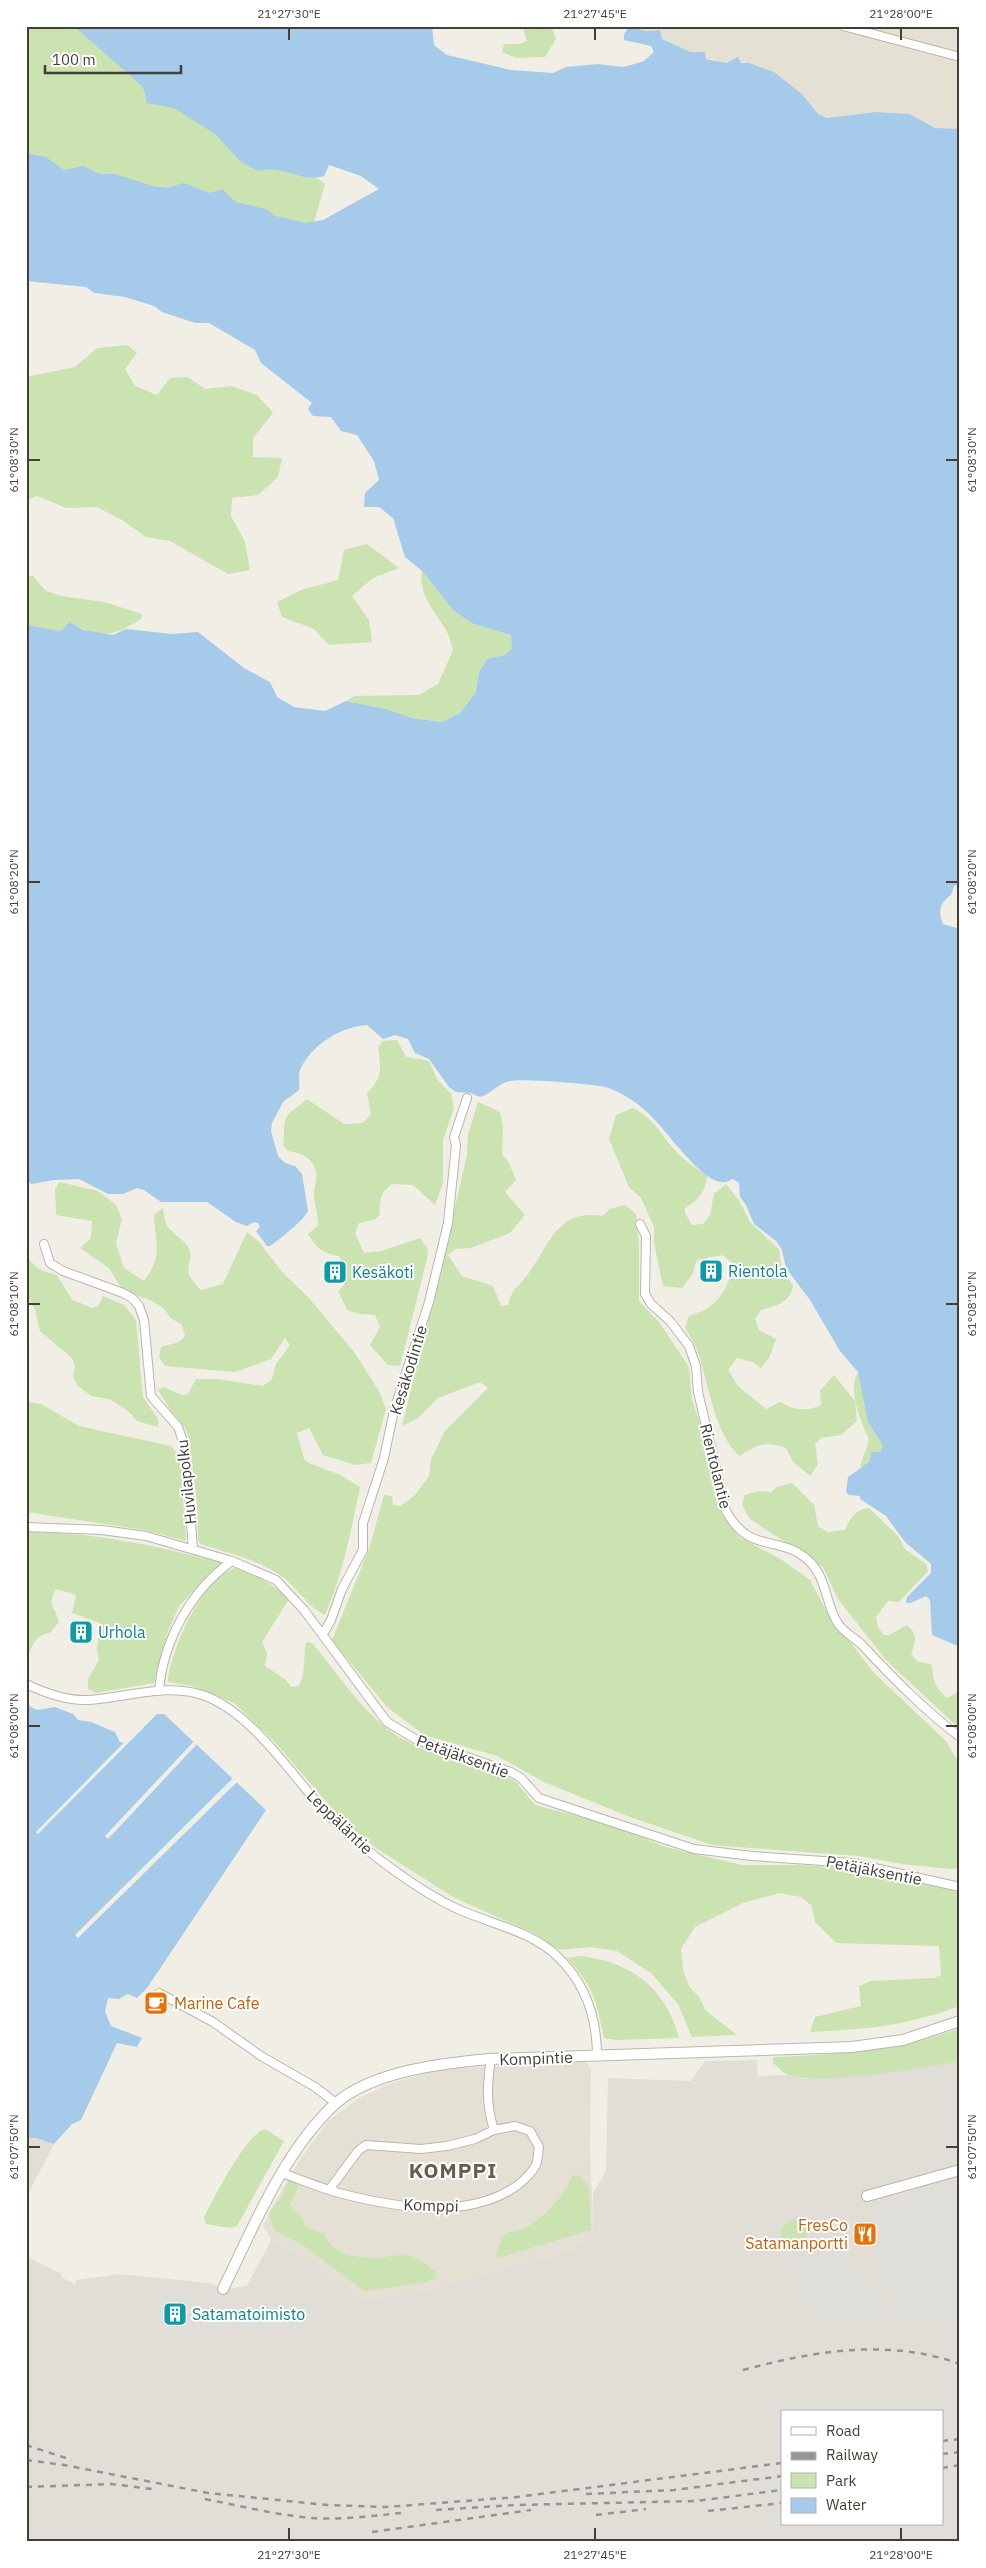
<svg xmlns="http://www.w3.org/2000/svg" width="986" height="2568" font-family="'IBM Plex Sans',sans-serif">
<style>
.residential{fill:#e5e0d4}
.industrial{fill:#e1ddd7;fill-rule:evenodd}
.green{fill:#cae3b1}
.parking{fill:#e0deda}
.water{fill:#a6cbea}
.pier{fill:#f1eee6}
.lines{fill:none;stroke-linecap:round;stroke-linejoin:round}
.minor-casing{stroke:#bcb6a9;stroke-width:10}
.tertiary-casing{stroke:#bcb6a9;stroke-width:12}
.minor{stroke:#fff;stroke-width:8}
.tertiary{stroke:#fff;stroke-width:10}
.rail{stroke:#949494;stroke-width:2.5;stroke-dasharray:6 6;stroke-linecap:butt}
.ticks{fill:none;stroke:#433f36;stroke-width:2}
.labels{text-anchor:middle;stroke-width:4;stroke-linejoin:round;paint-order:stroke}
.culture-label{font-size:16px;fill:#0d838f;stroke:#fff;text-anchor:start}
.street-label{font-size:16px;fill:#433f36;stroke:#fff}
.food-label{font-size:16px;fill:#c56008;stroke:#fff;text-anchor:start}
.district-label{font-size:21px;font-weight:bold;letter-spacing:1px;fill:#655d4e;stroke:#fff}
.neatline{fill:none;stroke:#433f36;stroke-width:2}
.ticks-label{font-size:12px;text-anchor:middle;fill:#433f36}
</style>
<rect width="100%" height="100%" fill="#f1eee6"/>
<path class="residential" d="M629,26H960V129L935,128L910,114L876,112L827,118L818,114L803,95L749,63L731,61L720,63L714,59H706L704,52H691L662,39L660,30L646,31Z
M585,2062L591,2068L590,2151L594,2235L570,2251L430,2290L361,2300L298,2255L271,2240L263,2226L269,2212L299,2161L329,2120L361,2097L391,2083L441,2069Z"/>
<path class="industrial" d="M757,2060L758,2076L787,2075L806,2079L901,2070L960,2061V2542H26V2256L62,2274L61,2277L75,2284L77,2280L119,2274L209,2283L223,2289L247,2286L271,2240L298,2255L361,2300L430,2290L570,2251L594,2235L593,2193L606,2171L608,2078L691,2081L705,2061ZM782,2412H942V2524H782Z
M26,2138H36L54,2144L26,2198Z"/>
<path class="green" d="M26,26H132L325,184L307,246L26,175Z
M522,26H551L556,39L545,57L516,58L502,52L504,44H519L527,41Z
M127,345L137,353L125,369L135,386L157,395L170,378L188,377L205,389L232,386L257,395L273,413L253,438V457L282,458L278,477L258,495L232,498L231,516L245,542L250,570L228,574L170,541L146,537L122,520L97,507L66,508L37,496L26,500V377L75,367L97,348Z
M367,544L399,568L373,578L352,596L369,620L372,642L329,645L314,629L282,617L277,602L301,590L338,580L344,550Z
M422,571L453,610L471,623L512,635V648L505,655L487,659L479,672L476,692L460,713L442,722L412,718L386,709L346,701L354,696L419,695L438,684L453,650C451,644 450,637 447,632C436,611 418,597 422,571Z
M33,576L46,591L61,596L104,602L142,614L141,619C113,637 100,639 69,622L61,631L26,625V577Z
M397,1040L406,1057L429,1061L437,1079L451,1094L454,1108L443,1140V1183L435,1205L413,1185L392,1184C380,1193 379,1200 380,1215L374,1220L359,1223L355,1233L364,1253L382,1251L420,1238L428,1249L427,1259L400,1366L388,1365L370,1345L380,1327L375,1315L360,1314L347,1310L338,1291L344,1285L345,1268L339,1256C322,1253 317,1248 308,1234L318,1226C318,1215 315,1206 314,1195C313,1188 318,1180 316,1172C313,1157 301,1153 288,1151L283,1145C285,1137 283,1128 285,1121C288,1111 300,1106 307,1099L344,1124L363,1123L371,1114L367,1094C383,1076 381,1070 378,1048L382,1041Z
M478,1102L500,1112L503,1127L502,1154L508,1161L516,1180L505,1192L525,1215L510,1233L471,1248L455,1249L448,1255L462,1276L493,1286L501,1306L508,1305C513,1286 518,1288 528,1274C551,1244 556,1209 603,1216L610,1209L625,1205L636,1214L639,1244V1301L659,1322L689,1367L692,1400L706,1441L718,1505L738,1536L782,1560L810,1580L827,1612L874,1673L945,1740L960,1764V1868L950,1869L902,1864L859,1856L712,1845L630,1817L544,1782L497,1756L424,1735L387,1707L332,1640L369,1549L384,1495L392,1496L393,1505L401,1506L415,1495L429,1476L431,1460L444,1432L488,1388L480,1382L438,1398L418,1418L402,1426L445,1251L467,1155L468,1135Z
M633,1108C651,1116 660,1133 672,1147C682,1159 694,1167 707,1175C706,1192 699,1199 685,1208V1213L692,1225L703,1224L710,1215L714,1194L726,1184L740,1202L750,1222L779,1249L781,1267L793,1286C790,1303 776,1306 761,1310L755,1319L759,1330L776,1339L769,1358L761,1368L752,1362L737,1358L728,1370L738,1386L766,1409L780,1402C793,1410 807,1412 821,1405L820,1391L834,1375L855,1401L857,1421L841,1435L821,1438L815,1444L818,1464L810,1476L793,1462L786,1448C764,1441 759,1444 739,1456C714,1432 709,1385 698,1352C695,1344 690,1336 685,1328L689,1316C718,1308 727,1291 734,1264L722,1255L697,1260L692,1275L682,1288L663,1286L654,1243V1227L641,1198L629,1187L609,1139L616,1115Z
M60,1182L98,1191L116,1205L122,1219L116,1243L124,1268L144,1281C147,1276 152,1270 154,1264C160,1248 154,1231 154,1215L163,1208C164,1214 165,1223 168,1227C174,1235 184,1239 188,1247C197,1264 176,1266 201,1290L223,1284L247,1232L259,1242L283,1273L308,1297L354,1352L379,1391L386,1409L371,1463L355,1465L323,1455L309,1428L297,1433L304,1459L309,1463L338,1474L360,1487C351,1531 343,1573 325,1615C308,1607 298,1589 283,1577C260,1560 228,1553 201,1544L198,1540L197,1503L189,1439L185,1428L169,1408L158,1390L163,1387L183,1395L188,1394L196,1379H217L263,1386L272,1379L276,1364L290,1345L285,1338L271,1359L235,1372L165,1366L159,1357L161,1347L179,1342L185,1336L182,1325L171,1318L163,1308L150,1300L129,1293L119,1285L109,1268L80,1248L91,1238L92,1221L56,1215L55,1189Z
M26,1254C35,1269 41,1271 57,1275L72,1300L93,1308L99,1305L103,1296L124,1305L136,1320L143,1397L158,1419V1427L137,1421L127,1410L109,1399L91,1396L78,1386L73,1377L75,1366L72,1358L40,1331L35,1310L26,1294Z
M858,1372L889,1434L883,1453L863,1469L860,1466L869,1440C861,1421 847,1391 858,1372Z
M28,1402L41,1404L79,1426L171,1446L180,1457L186,1541L144,1530L26,1512Z
M792,1483L814,1505L818,1526L827,1532L845,1530C849,1519 857,1508 869,1508L898,1536L905,1549L926,1564L928,1571L899,1602L888,1601L876,1617L878,1627L884,1635H889L907,1625C918,1635 916,1641 911,1654L917,1661L932,1665C933,1680 935,1688 947,1698L960,1691V1729L886,1660L838,1599L823,1567L750,1519L742,1505L745,1495L758,1491L771,1492L777,1487Z
M26,1532C94,1532 158,1546 222,1563L179,1606L168,1631L154,1683L96,1693L88,1689V1679L99,1660L97,1650L100,1623L72,1613L76,1595L56,1589C46,1607 56,1607 59,1622L50,1633C34,1634 32,1648 26,1661Z
M237,1568C258,1576 273,1584 289,1599L262,1642L267,1653L265,1666L286,1680L291,1687L299,1686C306,1672 303,1658 306,1642L312,1643C341,1677 368,1723 410,1743C439,1757 473,1764 504,1774L517,1783L535,1805L616,1826L665,1847L742,1865H805L854,1869L907,1883L944,1886L960,1893V2006C906,2026 867,2029 810,2032L815,2017L861,2006L859,1986L871,1981L934,1978L941,1975L939,1946L836,1943L815,1922L812,1906L801,1897L780,1893L743,1903L695,1927L681,1949L683,1970L689,1986L700,1998L705,2010L737,2035L692,2037L678,2004L651,1973L617,1951L591,1947L559,1950L533,1933L453,1897L376,1848L342,1820L273,1740L234,1703L192,1686L168,1682C170,1651 204,1573 237,1568Z
M581,1956C631,1962 666,1988 679,2038L616,2040L604,2038C596,2000 594,1987 567,1958Z
M960,2028V2061L955,2062C919,2068 819,2086 789,2075C783,2073 778,2067 773,2063V2058L776,2057C842,2054 897,2051 960,2028Z
M265,2129L284,2141L237,2226L230,2228L206,2224L204,2217C214,2198 246,2134 265,2129Z
M580,2175L589,2187L591,2230L498,2258L496,2255C507,2221 509,2238 532,2224C546,2216 567,2192 572,2176Z
M289,2179L300,2183L290,2205L302,2217L305,2226L324,2234C332,2255 357,2258 377,2258C386,2258 396,2254 404,2255C416,2256 430,2266 437,2275L435,2279L422,2283L364,2291L304,2246L276,2231L270,2220V2212L283,2194Z
M781 2233a13 13 0 1 1 26 0a13 13 0 1 1-26 0Z"/>
<path class="parking" d="M960,2186V2315L901,2325L881,2256L891,2252L878,2210Z
M835,2235L836,2241L843,2239L861,2289L873,2286L879,2306L889,2303L891,2312L879,2320L843,2321L813,2311H808L788,2248Z"/>
<path class="water" d="M74,26H432L434,45L447,55L511,70L553,73L566,67L598,64L622,67L631,65L644,61L654,52L651,46L624,40V34L629,27L646,31L660,30L662,39L691,52H705L706,59L726,63L738,57L741,63H749L774,72L803,95L818,114L827,118L876,112L910,114L935,128L960,129V884L954,886L951,895C939,903 938,912 943,924L960,929V1647L932,1635L930,1600L926,1596L911,1603H906L907,1597L931,1573V1564L905,1542L886,1516L860,1499V1496L849,1495L846,1492L848,1477L869,1462L871,1452H880L883,1446L868,1422L858,1372L840,1351L810,1300L786,1268L782,1250L776,1241L754,1224L746,1205L740,1197L739,1183L733,1179C730,1180 726,1183 722,1182C700,1181 665,1128 648,1113C636,1102 620,1091 605,1087C593,1084 521,1078 510,1081C498,1083 491,1094 480,1097L471,1093L456,1092L449,1087L429,1059L415,1053L408,1039L395,1035L383,1039L367,1025C340,1027 311,1045 300,1070C298,1075 300,1083 299,1090L283,1102L272,1123L271,1131L278,1156L285,1163L295,1166L302,1174L308,1211C303,1221 280,1239 270,1246H267L256,1231L260,1227L258,1223L254,1222L247,1226L236,1222L207,1202H161L144,1190L137,1188L123,1194H108L79,1179L54,1180L32,1184L26,1181V625L61,631L69,622L84,630L113,635L126,629L172,634L198,632L244,668L270,682L277,697L294,707L325,711L346,701L386,709L412,718L442,722L460,713L476,692L479,672L487,659L505,655L512,648L511,635L471,623L453,610L422,571L405,557L393,518L379,507H364L365,493L379,480L374,461L357,435L341,431L331,417L313,416L308,409L312,403L261,363L255,350L209,323H195L162,312L154,306L125,297L94,293L86,287L26,281V153L46,157L64,170L84,166L99,174H115L153,186L167,188L184,183L210,193L222,189L236,202L266,209L275,216L306,223L323,220L379,189L361,176L329,165L324,176C302,183 282,164 258,171L240,161L215,134L174,108L147,103L143,87Z
M26,1704L37,1710L55,1707L73,1714L78,1720L91,1722L115,1732L120,1742L127,1743L156,1714H164L266,1810L147,1988L137,1998L128,1994L119,1999L108,1998L105,2011L111,2026L142,2038L137,2047L117,2043L81,2120L72,2124L54,2144L36,2138H26Z"/>
<path class="pier" d="M160,1711L38,1834L36,1832L154,1712Z
M196,1739L199,1742L108,1839L105,1836Z
M234,1777L238,1781L78,1938L75,1935Z"/>
<g class="lines">
<g class="minor-casing">
<path id="minor" d="M843,26L960,57
M640,1224L646,1236L645,1294L651,1304L670,1321L689,1346L696,1366L698,1392L726,1511C750,1555 779,1534 808,1560C828,1578 825,1606 839,1625C845,1633 855,1638 862,1645C893,1678 924,1710 960,1737
M44,1244L50,1263L63,1271L123,1293L132,1298L139,1306L144,1320L151,1396L178,1427L185,1447L193,1549
M26,1527L102,1530L146,1536L232,1561L276,1580L304,1610L387,1722L417,1740L511,1772L521,1778L539,1798L694,1849L752,1856L852,1863L960,1887
M323,1634L331,1620L342,1589L363,1550V1523L384,1458L394,1410L429,1302L448,1223L456,1145L454,1137L467,1098
M26,1684C45,1693 67,1701 88,1700C127,1698 169,1681 208,1697C253,1716 289,1771 321,1807C338,1826 359,1844 380,1860C404,1878 432,1898 460,1910C492,1924 533,1932 558,1957C586,1984 597,2017 597,2056
M159,1691C163,1641 191,1590 232,1561
M159,1993L213,2022L261,2056L315,2087L336,2103
M491,2059C487,2084 486,2105 494,2130
M282,2173C302,2180 323,2189 343,2194C398,2208 469,2220 518,2185C524,2180 532,2173 536,2165C538,2160 538,2152 539,2147L530,2131L515,2126L494,2130L475,2139L447,2146L421,2149L366,2145L358,2151L329,2190"/>
</g>
<g class="tertiary-casing">
<path id="tertiary" d="M867,2196L960,2170
M223,2289C253,2228 284,2151 335,2104C372,2071 443,2063 491,2059L852,2047L903,2040L960,2021"/>
</g>
<use href="#minor" class="minor"/>
<use href="#tertiary" class="tertiary"/>
<path class="rail" d="M743,2370C814,2351 888,2338 960,2364
M942,2441L960,2439
M26,2445L72,2460
M942,2454L960,2452
M26,2460L64,2465L208,2493L327,2505L386,2507L517,2497L782,2463
M942,2468L960,2465
M26,2487L111,2484L152,2489
M586,2494L674,2490L782,2476
M205,2499C241,2506 276,2515 312,2518C341,2520 372,2516 401,2513
M436,2510L515,2505L695,2501L782,2490
M708,2511L782,2503
M596,2515L646,2509
M372,2532L531,2510"/>
</g>
<path class="ticks" d="M289,28V40M595,28V40M901,28V40M28,460H40M946,460H958M28,882H40M946,882H958M28,1304H40M946,1304H958M28,1726H40M946,1726H958M28,2147H40M946,2147H958M289,2528V2540M595,2528V2540M901,2528V2540"/>
<defs>
<g id="building-square" transform="scale(1.25)"><rect x="-9" y="-9" width="18" height="18" rx="4" fill="#0f9aa8" stroke="#fff"/><path d="M-4-6H4V6H1V3H-1V6H-4ZM-2.5-4.3h1.7v1.8h-1.7ZM.8-4.3h1.7v1.8H.8ZM-2.5-1h1.7V.8h-1.7ZM.8-1h1.7V.8H.8Z" fill="#fff"/></g>
<g id="cafe-square" transform="scale(1.25)"><rect x="-9" y="-9" width="18" height="18" rx="4" fill="#e8710a" stroke="#fff"/><path d="M-5.5-4.5H6V0H3Q3 3.5 0 3.5H-2.5Q-5.5 3.5-5.5 0ZM3-3.2v2h1.7v-2ZM-6 4.5H4V6H-6Z" fill="#fff"/></g>
<g id="restaurant-square" transform="scale(1.25)"><rect x="-9" y="-9" width="18" height="18" rx="4" fill="#e8710a" stroke="#fff"/><path d="M-5-6h1v4h1v-4h1v4h1v-4h1v5L-1.5 .5V6h-2V.5L-5-1ZM5-6V6H3V1.5H1.5Q1.5-4 5-6Z" fill="#fff"/></g>
</defs>
<g fill-rule="evenodd">
<use href="#building-square" x="711" y="1271"/>
<use href="#building-square" x="335" y="1272"/>
<use href="#building-square" x="81" y="1632"/>
<use href="#cafe-square" x="156" y="2003"/>
<use href="#restaurant-square" x="865" y="2234"/>
<use href="#building-square" x="175" y="2314"/>
</g>
<g class="labels">
<g class="culture-label">
<text x="728" y="1277">Rientola</text>
<text x="352" y="1278">Kesäkoti</text>
<text x="98" y="1638">Urhola</text>
<text x="192" y="2320">Satamatoimisto</text>
</g>
<g class="street-label">
<text transform="translate(408 1370) rotate(-73)" y="6">Kesäkodintie</text>
<text transform="translate(716 1466) rotate(76)" y="6">Rientolantie</text>
<text transform="translate(186 1482) rotate(-96)" y="6">Huvilapolku</text>
<text transform="translate(463 1756) rotate(20)" y="6">Petäjäksentie</text>
<text transform="translate(340 1822) rotate(44)" y="6">Leppäläntie</text>
<text transform="translate(874 1870) rotate(11)" y="6">Petäjäksentie</text>
<text transform="translate(536 2058) rotate(-2)" y="6">Kompintie</text>
<text transform="translate(431 2205) rotate(2)" y="6">Komppi</text>
</g>
<g class="food-label">
<text x="174" y="2009">Marine Cafe</text>
<text x="848" y="2231" text-anchor="end">FresCo<tspan x="848" dy="18">Satamanportti</tspan></text>
</g>
<g class="district-label">
<text x="453" y="2178">KOMPPI</text>
</g>
</g>
<rect width="986" height="2568" fill="none" stroke="#ffffff" stroke-width="55"/>
<rect x="781" y="2410" width="162" height="115" fill="#ffffff" stroke="#b4b2af"/>
<rect x="791" y="2427" width="25" height="8" fill="#ffffff" stroke="#b4b2af"/>
<text x="826" y="2436" font-size="15" fill="#433f36">Road</text>
<rect x="791" y="2452" width="25" height="8" fill="#949494" stroke="#b4b2af"/>
<text x="826" y="2460" font-size="15" fill="#433f36">Railway</text>
<rect x="791" y="2473" width="25" height="15" fill="#cae3b1" stroke="#b4b2af"/>
<text x="826" y="2486" font-size="15" fill="#433f36">Park</text>
<rect x="791" y="2498" width="25" height="15" fill="#a6cbea" stroke="#b4b2af"/>
<text x="826" y="2510" font-size="15" fill="#433f36">Water</text>
<path d="M45 65v8h136v-8" fill="none" stroke="#433f36" stroke-width="2.5"/>
<text x="52" y="65" font-size="15" fill="#433f36" stroke="#ffffff" stroke-width="4" paint-order="stroke">100 m</text>
<rect x="28" y="28" width="930" height="2512" class="neatline"/>
<g class="ticks-label">
<text x="289" y="18">21°27'30"E</text>
<text x="595" y="18">21°27'45"E</text>
<text x="901" y="18">21°28'00"E</text>
<text transform="translate(14 460) rotate(-90)" y="4">61°08'30"N</text>
<text transform="translate(972 460) rotate(-90)" y="4">61°08'30"N</text>
<text transform="translate(14 882) rotate(-90)" y="4">61°08'20"N</text>
<text transform="translate(972 882) rotate(-90)" y="4">61°08'20"N</text>
<text transform="translate(14 1304) rotate(-90)" y="4">61°08'10"N</text>
<text transform="translate(972 1304) rotate(-90)" y="4">61°08'10"N</text>
<text transform="translate(14 1726) rotate(-90)" y="4">61°08'00"N</text>
<text transform="translate(972 1726) rotate(-90)" y="4">61°08'00"N</text>
<text transform="translate(14 2147) rotate(-90)" y="4">61°07'50"N</text>
<text transform="translate(972 2147) rotate(-90)" y="4">61°07'50"N</text>
<text x="289" y="2559">21°27'30"E</text>
<text x="595" y="2559">21°27'45"E</text>
<text x="901" y="2559">21°28'00"E</text>
</g>
</svg>
